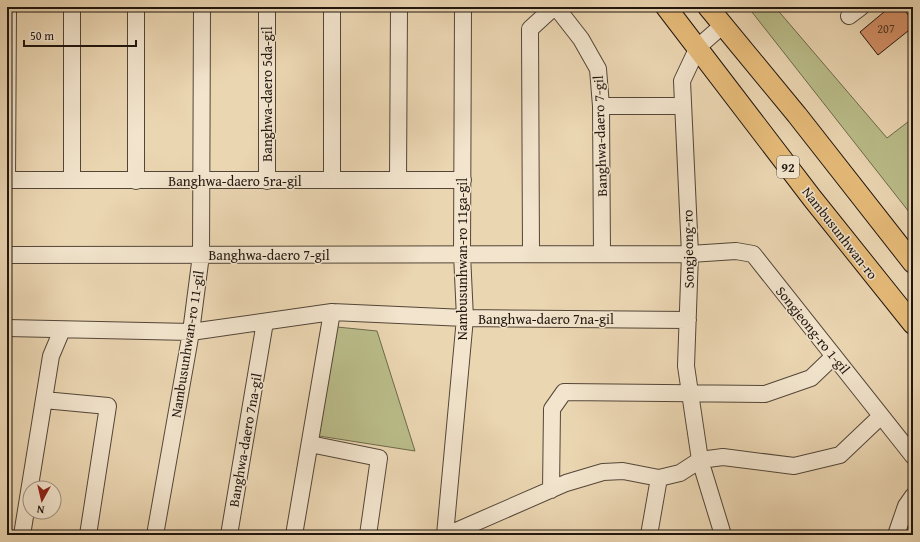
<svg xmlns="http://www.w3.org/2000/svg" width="920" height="542" font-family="'Gentium Book Plus',serif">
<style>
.green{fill:#babd8a;stroke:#6d6a4c}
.building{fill:#d39066;stroke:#20160f}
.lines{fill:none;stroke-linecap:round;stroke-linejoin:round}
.minor-casing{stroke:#534638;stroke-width:18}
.major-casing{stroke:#20160f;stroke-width:22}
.minor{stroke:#f2e4cd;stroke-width:16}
.major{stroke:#e6bb79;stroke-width:20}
.labels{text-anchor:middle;stroke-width:3;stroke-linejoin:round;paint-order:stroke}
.number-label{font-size:12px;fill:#4d3425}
.shield{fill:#f2e4cd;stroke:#5f5448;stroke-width:1}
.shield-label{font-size:13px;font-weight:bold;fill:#20160f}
.street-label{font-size:14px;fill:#20160f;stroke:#f2e4cd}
</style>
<rect width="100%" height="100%" fill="#ebd6b2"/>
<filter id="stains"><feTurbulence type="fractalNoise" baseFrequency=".005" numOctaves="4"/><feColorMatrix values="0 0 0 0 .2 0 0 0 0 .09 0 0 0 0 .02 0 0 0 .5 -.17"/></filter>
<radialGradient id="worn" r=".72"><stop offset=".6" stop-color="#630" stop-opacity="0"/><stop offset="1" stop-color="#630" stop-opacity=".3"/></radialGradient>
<path class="green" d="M748,7H775L887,138L913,118V217Z
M337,327L377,331L415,451L319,436Z"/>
<path class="building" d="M890,7H902L913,21V27L878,55L860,32Z"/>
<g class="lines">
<g class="minor-casing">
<path id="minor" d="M72,7V180
M136,7V181
M267,7V181
M556,7L581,39L598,69L601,106L602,254
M849,16L861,7
M722,26L698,47L682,81L690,254L686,366L700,460L723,535
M601,106H683
M7,180H463
M332,180V7
M398,180L399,7
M7,181L8,7
M531,254L530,29L554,7
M7,255L690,254L736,251L753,254L913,456
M7,328L191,332L332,312L465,318L688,320
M44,400L108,406L88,535
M310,444L379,458L368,535
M551,490L552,409L564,392L765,394L811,378L834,356
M22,535L51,356L62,330
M155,535L191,332L201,255L202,7
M229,535L265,322
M294,535L332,312
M445,535L465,318L462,254L463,7
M447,535L566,483L603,472L623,471L659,478L680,473L700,460L723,457L794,466L840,455L881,416
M649,535L659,478
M896,535L906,506L913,496"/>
</g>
<g class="major-casing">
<path id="major" d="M666,7L812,198L913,324
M708,7L797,115L913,263"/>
</g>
<use href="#minor" class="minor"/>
<use href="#major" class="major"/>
</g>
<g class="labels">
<g class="number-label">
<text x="886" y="33">207</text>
</g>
<rect class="shield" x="777" y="156" width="22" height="22" rx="3"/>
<g class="shield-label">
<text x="788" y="172">92</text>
</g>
<g class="street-label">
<text transform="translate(267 94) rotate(-90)" y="5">Banghwa-daero 5da-gil</text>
<text transform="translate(600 136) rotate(-92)" y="5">Banghwa-daero 7-gil</text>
<text x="235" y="186">Banghwa-daero 5ra-gil</text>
<text transform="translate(840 233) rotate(52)" y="5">Nambusunhwan-ro</text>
<text transform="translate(688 249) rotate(-91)" y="5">Songjeong-ro</text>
<text x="269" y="260">Banghwa-daero 7-gil</text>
<text transform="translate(462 259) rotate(-90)" y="5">Nambusunhwan-ro 11ga-gil</text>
<text x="546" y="324">Banghwa-daero 7na-gil</text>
<text transform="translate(813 330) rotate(51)" y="5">Songjeong-ro 1-gil</text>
<text transform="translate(187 344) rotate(-81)" y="5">Nambusunhwan-ro 11-gil</text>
<text transform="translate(245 440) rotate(-80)" y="5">Banghwa-daero 7na-gil</text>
</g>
</g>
<rect width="920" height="542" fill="none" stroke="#ebd6b2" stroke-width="24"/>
<rect x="8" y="8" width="904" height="526" fill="none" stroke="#20160f" stroke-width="2"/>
<rect x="12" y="12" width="896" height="518" fill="none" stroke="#20160f"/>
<g transform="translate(42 500) rotate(188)"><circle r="19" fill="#f2e4cd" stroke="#9e9281"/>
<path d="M0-3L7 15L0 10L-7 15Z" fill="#8f2418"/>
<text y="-6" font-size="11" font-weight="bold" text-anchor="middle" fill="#20160f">N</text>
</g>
<path d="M24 40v6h112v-6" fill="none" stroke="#20160f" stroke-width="2"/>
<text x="30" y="40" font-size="12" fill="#20160f" stroke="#f2e4cd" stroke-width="3" paint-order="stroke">50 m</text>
<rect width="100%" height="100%" filter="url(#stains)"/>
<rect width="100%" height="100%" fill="url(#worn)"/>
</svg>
